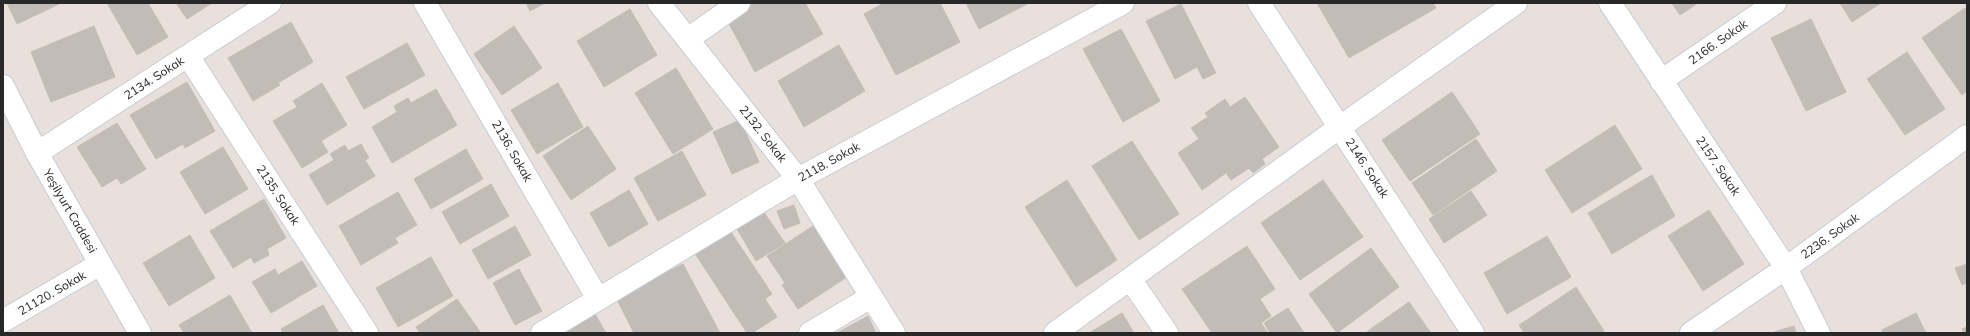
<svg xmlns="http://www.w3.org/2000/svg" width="1970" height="336" font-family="Mulish,sans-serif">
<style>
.building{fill:#c2bcb7;stroke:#c4bcb5}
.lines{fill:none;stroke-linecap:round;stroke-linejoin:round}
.minor-casing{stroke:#c6ccd5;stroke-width:24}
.tertiary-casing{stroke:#c6ccd5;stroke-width:24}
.minor{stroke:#fff;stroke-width:22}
.tertiary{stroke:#fff;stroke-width:22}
.labels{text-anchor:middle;stroke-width:3;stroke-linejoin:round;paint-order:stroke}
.street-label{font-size:12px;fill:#282828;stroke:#fff}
</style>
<rect width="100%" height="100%" fill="#e9e0db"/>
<path class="building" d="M7,3H61L17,24Z
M107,3H148L168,37L137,55Z
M176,3H212L187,19Z
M526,3H545L530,11Z
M749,3H805L823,34L755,72L725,16Z
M884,3H940L960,42L896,75L864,14Z
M966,3H1029L979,29Z
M1317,3H1433L1436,8L1349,58Z
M1672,3H1698L1680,15Z
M1840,3H1881L1852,22Z
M1181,4L1216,73L1203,79L1197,67L1175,79L1146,21Z
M1965,8L1967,12V91L1962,95L1922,38Z
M630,9L657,55L604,87L577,41Z
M1811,19L1846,92L1806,111L1771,38Z
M291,22L313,62L278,83L280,85L253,101L228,58Z
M94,26L115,77L51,102L31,52Z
M514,26L542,68L502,95L474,54Z
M1121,29L1160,101L1123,122L1083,49Z
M407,43L425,75L364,109L346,77Z
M839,45L865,91L804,127L778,81Z
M1907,52L1945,109L1905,135L1867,79Z
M676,68L713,129L673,154L635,93Z
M187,82L215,131L185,148L183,144L156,159L130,115Z
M322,83L347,125L321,141L328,152L302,168L273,121L297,107L293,101Z
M558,83L583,127L537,154L511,110Z
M436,89L457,125L392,163L372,127L397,112L394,106L408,98L411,103Z
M1452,92L1480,134L1410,181L1382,140Z
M1245,97L1279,147L1262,159L1265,164L1253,173L1249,168L1231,180L1226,173L1202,190L1178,153L1199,139L1191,128L1208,117L1205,113L1225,99L1230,107Z
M740,120L759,162L732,174L713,132Z
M117,123L146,169L121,184L117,178L102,187L77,147Z
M1615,125L1642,169L1572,213L1545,170Z
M588,126L616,169L571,200L543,156Z
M1476,139L1497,171L1433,215L1412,183Z
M1132,141L1179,214L1139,240L1092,166Z
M361,144L369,158L365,160L375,176L327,205L309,175L334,160L330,154L345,145L348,151Z
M223,147L248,189L205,214L180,172Z
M466,149L483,179L431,209L414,179Z
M682,151L706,195L658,221L634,178Z
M1652,175L1675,216L1612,254L1588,213Z
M1067,180L1117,260L1076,287L1025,207Z
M1323,180L1363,237L1300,280L1261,223Z
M491,184L509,216L460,244L442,212Z
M629,190L648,224L609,247L590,213Z
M1471,191L1487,215L1444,243L1429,219Z
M398,192L417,225L395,238L398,243L361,265L339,226Z
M264,199L286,238L267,249L269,255L254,263L251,257L233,268L210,231Z
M794,205L800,223L784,229L777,211Z
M1709,210L1744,264L1703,291L1668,236Z
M763,211L785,243L756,261L737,229Z
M816,224L850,275L798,309L782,285L785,283L767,256Z
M515,226L531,255L488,279L472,250Z
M727,226L772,294L765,299L777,317L752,333H747L692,249Z
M190,235L215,278L169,306L143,263Z
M1547,236L1571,277L1507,314L1484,273Z
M1247,246L1275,289L1260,299L1271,316L1261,323L1268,333H1212L1182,289Z
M1371,248L1399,287L1337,333L1309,294Z
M431,257L453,296L398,327L376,288Z
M302,261L317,286L271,313L252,282L275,269L278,275Z
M683,264L720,333H634L616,298Z
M1967,264V283L1962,285L1955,268Z
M519,269L542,311L515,325L493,283Z
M1576,287L1604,331L1601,333H1524L1519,325Z
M230,295L252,333H184L179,325Z
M457,299L481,333H420L416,327Z
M1409,302L1431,333H1365Z
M323,305L339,333H283L281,329Z
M1288,308L1304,333H1270L1264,323Z
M1122,313L1134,333H1089Z
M1916,313L1926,333H1883L1882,330Z
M595,314L606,333H565Z
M868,316L876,333H837Z
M1794,326L1796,333H1771Z
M1967,327V333H1964L1962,329Z"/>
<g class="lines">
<g class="minor-casing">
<path id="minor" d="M425,3L598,299
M659,3L798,179L894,333
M1259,3L1473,333
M1610,3L1786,268L1819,333
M688,39L739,3
M188,56L367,333
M1661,81L1775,3
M37,153L270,3
M1131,280L1167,333
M3,321L100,264
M542,333L798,179L1123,3
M810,333L871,297
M1055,333L1340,127L1516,3
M1691,333L1786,268L1967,136"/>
</g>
<g class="tertiary-casing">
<path id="tertiary" d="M3,86L37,153L140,333"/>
</g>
<use href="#minor" class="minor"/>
<use href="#tertiary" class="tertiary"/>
</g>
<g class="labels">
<g class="street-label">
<text transform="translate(1718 42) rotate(-35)" y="4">2166. Sokak</text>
<text transform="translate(154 78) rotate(-33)" y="4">2134. Sokak</text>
<text transform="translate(763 134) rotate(52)" y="4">2132. Sokak</text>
<text transform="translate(512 151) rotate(60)" y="4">2136. Sokak</text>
<text transform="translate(829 162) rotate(-29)" y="4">2118. Sokak</text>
<text transform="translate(1718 166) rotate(56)" y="4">2157. Sokak</text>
<text transform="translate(1367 168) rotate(57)" y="4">2146. Sokak</text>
<text transform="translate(278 195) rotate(57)" y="4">2135. Sokak</text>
<text transform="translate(70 211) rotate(60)" y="4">Yeşilyurt Caddesi</text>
<text transform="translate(1830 236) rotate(-36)" y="4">2236. Sokak</text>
<text transform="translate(52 293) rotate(-30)" y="4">21120. Sokak</text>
</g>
</g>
<rect width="1970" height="336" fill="none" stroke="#282828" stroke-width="8"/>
</svg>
